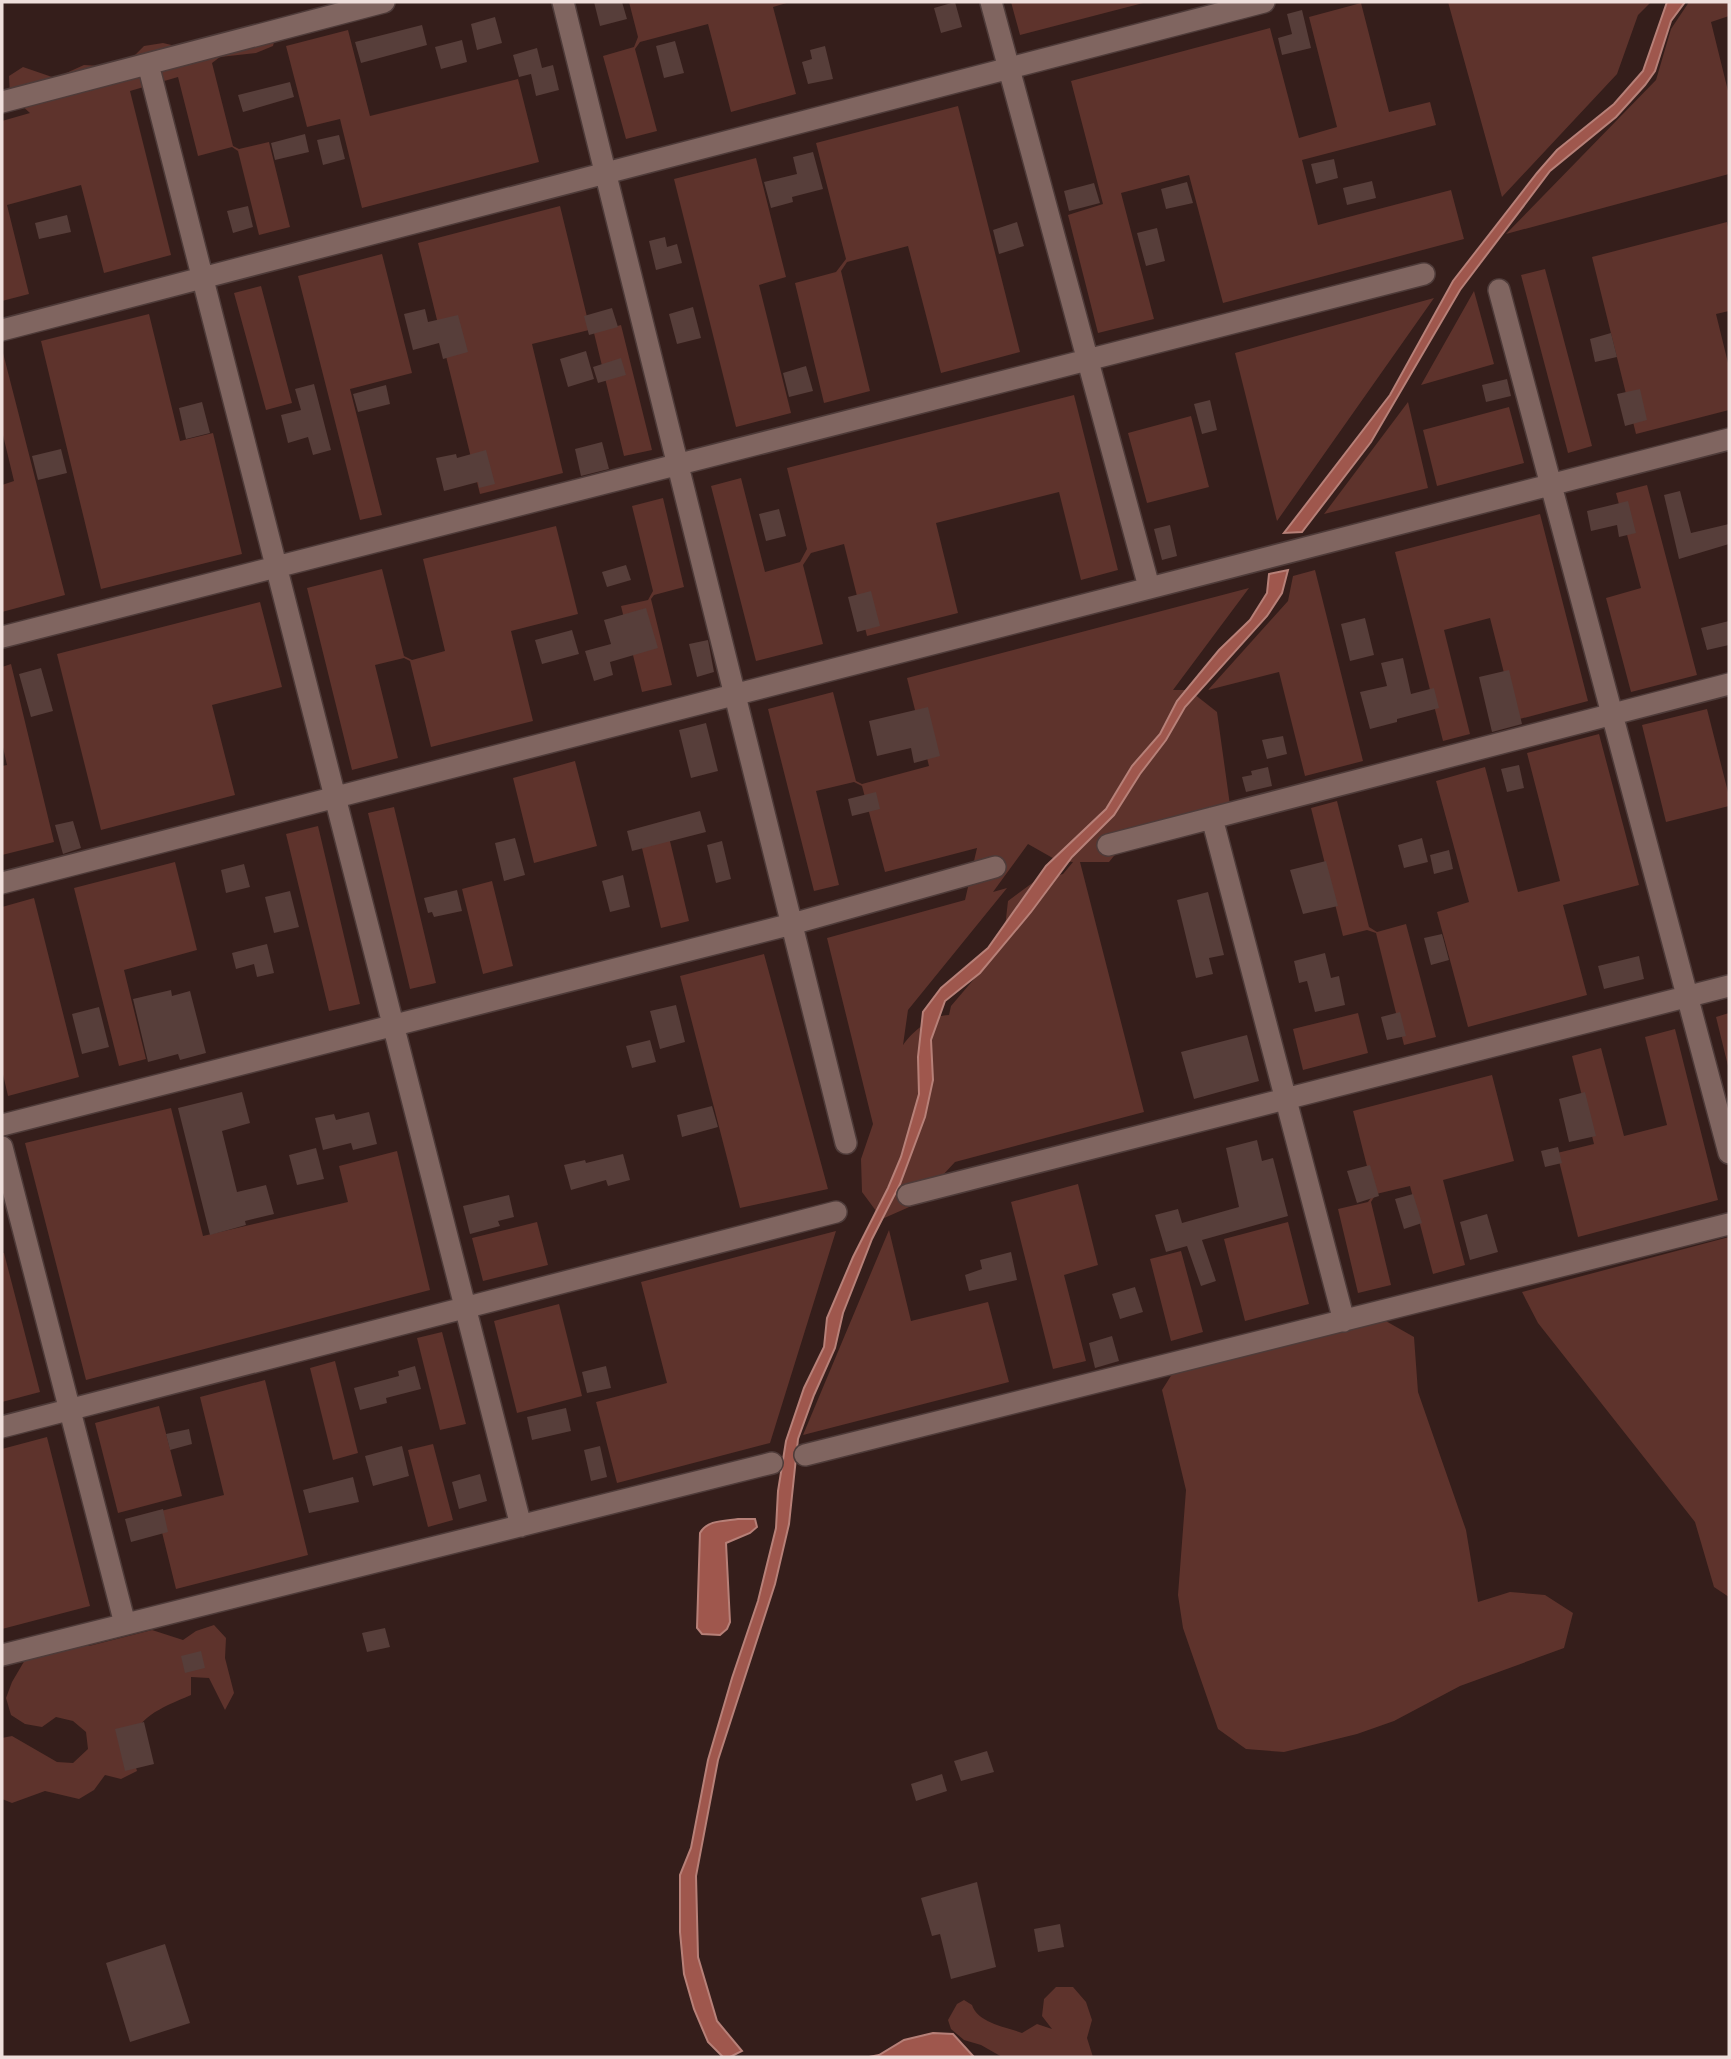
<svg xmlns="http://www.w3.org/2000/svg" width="1731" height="2059" font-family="'PT Sans',sans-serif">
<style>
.green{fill:#5e332c;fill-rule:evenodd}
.water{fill:#9f574d;stroke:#b78078;stroke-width:2}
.building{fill:#573e3a}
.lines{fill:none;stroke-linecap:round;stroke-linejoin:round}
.minor-casing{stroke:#4e3b39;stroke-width:24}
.minor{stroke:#806560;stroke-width:21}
</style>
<rect width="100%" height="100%" fill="#351e1b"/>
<path class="green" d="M629,2H790L773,7L796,94L731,112L708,24L640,42L635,49L657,131L626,139L603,56L634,47L638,37Z
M1011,2H1147L1020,35Z
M1448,2H1651L1638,15L1617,74L1502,197Z
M1689,2H1729V16L1711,22L1729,95V174L1506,234L1656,80L1671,29Z
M1361,3L1389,112L1430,102L1436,125L1302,160L1318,225L1451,190L1464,239L1223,303L1189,175L1121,193L1154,319L1098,333L1068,215L1103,204L1071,81L1270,28L1299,138L1337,127L1309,17Z
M278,27L273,46L256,53L220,57L212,63L233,146L239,149L269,142L290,227L259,235L238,151L232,147L198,156L178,77L130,91L171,255L104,273L81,185L7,205L29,294L2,301V121L30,113L10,95L9,76L23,67L55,78L84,65L118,67L132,58L144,46L163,43L180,47Z
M348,30L370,116L518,79L539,162L362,208L340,119L307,127L286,46Z
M958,106L1020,352L941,373L908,246L847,262L841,271L870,391L824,403L795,283L836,272L846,259L816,143Z
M756,158L786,277L759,285L791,413L736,427L674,179Z
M560,206L590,329L595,332L621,325L652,450L624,456L594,333L589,330L532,344L563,473L480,494L418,243Z
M1727,222L1729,233V311L1716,314L1729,367V410L1636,434L1592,257Z
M382,254L412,373L350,389L382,515L360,520L298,276Z
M1545,269L1592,446L1568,453L1521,275Z
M261,286L292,403L266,410L234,293Z
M1474,291L1494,364L1421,385Z
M1434,298L1277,521L1235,353Z
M149,314L180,441L213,433L242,554L101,589L41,341Z
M2,349L65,595L2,612V485L14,481L2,431Z
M1074,395L1118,570L1081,580L1059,492L936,523L958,613L867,636L844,544L811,553L803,565L823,644L756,661L711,486L741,478L765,572L800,562L807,549L787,468Z
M1408,402L1428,488L1324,514Z
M1509,407L1524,463L1437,486L1423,430Z
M1191,416L1209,487L1147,503L1128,433Z
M1647,485L1697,675L1631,692L1606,598L1641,588L1616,493Z
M663,498L684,587L654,595L651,599L672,685L642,692L621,606L648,600L653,591L632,506Z
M1540,514L1588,701L1516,720L1490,618L1444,630L1470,734L1443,741L1395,552Z
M556,526L578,614L511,631L533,721L431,747L410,661L404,658L375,665L398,758L352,770L307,588L382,569L404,656L412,660L445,651L423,559Z
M1315,570L1363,761L1305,776L1279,672L1208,690L1288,601L1293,576Z
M1249,588L1173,690H1189L1217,712L1230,805L1137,828L1109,862H1080L1144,1112L955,1162L916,1204L882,1219L862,1192L861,1159L873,1124L827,938L965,900L977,848L885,872L862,786L854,782L816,791L839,885L814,891L768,709L833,692L856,781L862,784L929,766L907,678ZM1028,844L1058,861L1073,862L1063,874L1035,881L1008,901L1003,945L951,1006L949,1015C932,1015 912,1032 903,1045L908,1010L1007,888L993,892Z
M260,602L282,687L212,705L235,795L101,830L57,654Z
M11,664L54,842L2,855V766L7,765L2,743V667Z
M1707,709L1729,796V806L1666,822L1642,725Z
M1599,734L1639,885L1563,905L1587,995L1468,1027L1437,912L1469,902L1436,781L1485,767L1518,892L1560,881L1527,753Z
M575,761L597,846L534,863L513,778Z
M1337,801L1369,927L1377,932L1406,924L1436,1037L1404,1045L1376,933L1367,930L1343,936L1311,808Z
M394,807L436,983L410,989L368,813Z
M318,826L360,1004L329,1011L286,834Z
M669,837L689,921L661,928L641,844Z
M175,862L197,950L124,970L146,1059L119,1066L74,888Z
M492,881L513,966L483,974L462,889Z
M34,898L79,1077L8,1096L2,1070V907Z
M764,954L828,1189L740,1208L680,976Z
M1358,1013L1368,1053L1303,1070L1293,1029Z
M1729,1013V1070L1716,1017Z
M1675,1029L1718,1200L1578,1237L1557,1153L1594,1144L1572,1056L1601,1048L1624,1136L1667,1125L1645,1037Z
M1492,1075L1514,1161L1443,1180L1465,1265L1433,1274L1410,1186L1376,1194L1371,1202L1391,1285L1358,1293L1338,1209L1368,1202L1374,1194L1353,1111Z
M171,1108L203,1236L348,1202L339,1166L397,1151L430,1290L86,1380L25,1143Z
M1078,1184L1098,1265L1064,1275L1086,1361L1053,1369L1011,1202Z
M537,1222L548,1265L483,1281L472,1238Z
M1288,1222L1309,1304L1245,1321L1224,1239Z
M889,1230L911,1321L988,1302L1009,1382L803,1435Z
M836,1231L770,1443L617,1483L596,1402L667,1383L641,1282Z
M1729,1237V1597L1714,1587L1695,1522L1538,1323L1522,1292Z
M1181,1251L1203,1332L1171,1341L1150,1259Z
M2,1253H4L40,1392L2,1402Z
M559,1304L582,1396L517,1413L494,1321Z
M1384,1320L1414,1337L1418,1392L1466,1530L1478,1602L1510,1592L1545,1595L1573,1613L1564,1648L1460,1686L1394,1721L1357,1734L1284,1752L1246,1749L1218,1729L1183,1628L1178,1595L1186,1490L1162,1390L1179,1363Z
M442,1332L466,1424L440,1430L417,1338Z
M335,1361L358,1453L333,1460L310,1368Z
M265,1380L308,1555L176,1589L157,1512L224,1495L200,1397Z
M159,1406L182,1496L118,1513L95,1423Z
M47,1437L90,1606L2,1629V1449Z
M433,1444L453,1520L428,1527L408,1450Z
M214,1625L226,1638L225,1658L234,1693L225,1710L209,1678L191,1677V1695C154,1711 121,1722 137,1771L121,1779L105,1775L94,1790L79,1799L45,1791L12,1803L2,1799V1738L12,1736L57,1762L73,1763L88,1749L86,1732L73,1721L56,1717L42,1727L25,1724L11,1715L6,1698L12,1682L29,1653L43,1644L89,1646L152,1630L183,1640L196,1631Z
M1056,1987H1073L1086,2002L1092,2020L1087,2038L1093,2057H1002L981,2045L964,2040L951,2029L948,2020L957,2004L964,2000L972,2005C978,2023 1006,2027 1022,2033L1037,2024L1052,2029L1042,2016L1044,1999Z"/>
<path class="water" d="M1667,2H1685L1671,21L1655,71L1645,85L1616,117L1550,171L1460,290L1371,442L1302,532L1284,533L1390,395L1453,281L1537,173L1557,150L1614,104L1643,71Z
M1288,570L1282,593L1267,616L1185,707L1166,740L1140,774L1114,815L1072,857L1031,912L980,973L945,1001L931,1040L933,1080L925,1117L900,1184L872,1239L843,1313L835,1348L814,1395L798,1439L789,1524L775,1584L718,1760L696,1876L698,1957L717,2021L742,2051L730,2057H723L708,2042L694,2009L684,1974L680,1932V1875L691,1848L708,1760L732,1678L758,1601L776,1528L778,1491L786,1441L804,1388L824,1347L827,1318L853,1257L888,1188L901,1157L919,1094L918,1057L923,1012L941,988L988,948L1046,866L1106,809L1132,766L1160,734L1177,701L1219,650L1250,620L1267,593L1269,574Z
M738,1519H755L757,1527L750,1533L726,1543L730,1622L727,1629L720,1635L702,1634L697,1628L700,1533C707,1520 724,1521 738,1519Z
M933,2033L953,2034L974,2057H869L879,2055L904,2040Z"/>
<path class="building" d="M594,2H622L627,19L600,26Z
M955,2L962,27L941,33L934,8Z
M1302,10L1311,48L1282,55L1278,38L1292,34L1287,14Z
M495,17L502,43L477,50L471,24Z
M422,25L427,45L361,63L355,42Z
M462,40L467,62L441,69L435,47Z
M675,41L684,73L664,78L656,46Z
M825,46L833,79L808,84L802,62L812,59L810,50Z
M537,48L542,68L553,65L559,90L536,96L531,74L519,77L513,55Z
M290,82L294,97L243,112L238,95Z
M305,134L309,152L275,160L271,143Z
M339,135L345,159L323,165L317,140Z
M813,152L823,189L792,197L793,202L771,208L764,182L797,174L793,157Z
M1334,159L1338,178L1316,184L1311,164Z
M1372,181L1376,198L1347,205L1343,188Z
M1187,182L1193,203L1166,209L1161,189Z
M1094,183L1100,203L1069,211L1064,191Z
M248,206L253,227L233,233L227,211Z
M67,215L71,232L39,239L35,223Z
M1017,222L1024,246L999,254L993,230Z
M1157,228L1165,261L1146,266L1137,233Z
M665,237L667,247L677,244L682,263L656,270L649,241Z
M693,307L701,338L677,344L669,314Z
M612,308L618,327L589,335L584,316Z
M425,309L428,322L458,315L468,352L443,359L439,343L413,350L404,314Z
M1611,333L1617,357L1595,362L1590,339Z
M586,351L594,379L568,387L560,359Z
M621,358L626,375L598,383L593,367Z
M806,366L813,391L789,397L783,373Z
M1507,379L1511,396L1486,402L1482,385Z
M314,384L331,450L313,455L308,437L288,443L281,415L301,410L295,389Z
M386,385L390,404L358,412L353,394Z
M1640,389L1647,420L1625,426L1617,394Z
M1210,400L1217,430L1202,434L1194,404Z
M202,402L210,433L186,439L179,408Z
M602,442L609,469L581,476L575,449Z
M61,449L67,473L38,480L32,456Z
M486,450L495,484L479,488L478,482L444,491L436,458L456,454L457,458Z
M1680,491L1691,533L1729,524V544L1679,559L1664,495Z
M1628,501L1636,533L1619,537L1617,525L1591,531L1587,511Z
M779,509L786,536L766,541L759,514Z
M1170,525L1177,556L1162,560L1154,529Z
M626,565L631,580L607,587L602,572Z
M871,591L880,626L857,632L848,597Z
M646,608L658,648L610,662L613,675L594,681L585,651L611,644L604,620Z
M1365,618L1374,655L1350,661L1341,624Z
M1729,621V645L1707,650L1701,628Z
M572,630L579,654L542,664L535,640Z
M708,640L714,672L697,677L689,644Z
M1403,658L1411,694L1434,688L1439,708L1397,719V722L1370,729L1360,692L1387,686L1381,663Z
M41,668L53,711L31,717L19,674Z
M1509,670L1522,724L1492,732L1479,677Z
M928,707L940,756L914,763L911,748L877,756L869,721Z
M706,723L718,771L691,778L679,730Z
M1283,736L1287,754L1267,759L1262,740Z
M1519,765L1524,788L1507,792L1501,769Z
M1268,767L1272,786L1246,792L1242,777L1252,775L1251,771Z
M876,792L880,809L852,816L848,799Z
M700,811L706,832L632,851L627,831Z
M73,821L81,848L63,854L55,825Z
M515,838L525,875L504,881L495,843Z
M1422,838L1428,862L1404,868L1398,845Z
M722,841L731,879L716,883L707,845Z
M1449,850L1453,869L1434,874L1430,855Z
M1326,861L1338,906L1303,914L1290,870Z
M244,864L250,887L226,893L221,870Z
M623,875L630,907L610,912L602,881Z
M457,890L462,911L434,917L432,912L428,913L424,898Z
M290,891L299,927L274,933L265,897Z
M1208,892L1224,955L1209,958L1213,974L1196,978L1177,900Z
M1442,934L1449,960L1431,965L1424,938Z
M267,944L274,973L257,977L254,964L236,969L232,953Z
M1325,953L1331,978L1339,976L1345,1005L1315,1012L1307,981L1299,983L1294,961Z
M1639,956L1644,979L1604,989L1598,966Z
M171,990L172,996L190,991L206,1053L180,1060L178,1054L148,1062L133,999Z
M676,1005L685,1042L660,1049L650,1011Z
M99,1007L109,1047L82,1054L72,1014Z
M1400,1012L1406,1036L1387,1040L1381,1017Z
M1247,1035L1259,1081L1194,1099L1181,1052Z
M650,1040L656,1062L632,1068L626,1046Z
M242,1092L250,1123L222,1131L237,1192L266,1185L274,1214L245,1221L246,1225L210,1235L178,1108Z
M1585,1092L1596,1136L1569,1142L1559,1099Z
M712,1106L718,1127L682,1137L677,1115Z
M369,1112L377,1144L353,1150L351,1143L323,1150L315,1118L334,1114L336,1120Z
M1257,1140L1262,1161L1273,1158L1288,1216L1202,1240L1216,1281L1201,1286L1187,1246L1166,1252L1155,1215L1178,1209L1182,1223L1239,1207L1226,1148Z
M1558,1147L1562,1163L1545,1167L1541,1151Z
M316,1148L324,1179L297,1185L289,1155Z
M623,1154L630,1180L608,1186L606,1180L571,1190L564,1165L585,1160L586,1163Z
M1370,1165L1379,1196L1357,1203L1347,1171Z
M1413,1194L1422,1223L1404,1229L1395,1199Z
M509,1195L514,1217L498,1221L500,1226L470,1234L463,1206Z
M1487,1214L1498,1252L1470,1260L1460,1222Z
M1011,1252L1017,1280L969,1291L965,1275L982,1269L980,1260Z
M1135,1287L1143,1312L1120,1319L1112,1294Z
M1112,1336L1119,1361L1095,1368L1089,1343Z
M415,1366L421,1389L386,1398L387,1403L360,1410L354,1388L399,1376L398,1371Z
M606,1366L611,1388L587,1393L582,1372Z
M566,1408L571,1431L532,1440L527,1417Z
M189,1429L192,1444L170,1450L166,1434Z
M402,1446L409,1476L373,1486L365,1456Z
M600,1446L607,1477L591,1481L584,1450Z
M480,1474L487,1501L459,1509L452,1482Z
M353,1477L359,1502L309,1513L303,1490Z
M163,1509L168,1532L131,1542L125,1519Z
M385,1628L390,1647L367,1652L362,1633Z
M201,1651L205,1668L185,1673L181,1656Z
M144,1722L154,1764L125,1771L115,1729Z
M987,1751L994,1772L961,1781L954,1761Z
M942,1774L947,1791L916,1801L911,1784Z
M977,1882L996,1967L951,1979L940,1934L932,1936L921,1898Z
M1060,1924L1064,1947L1038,1952L1034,1929Z
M165,1944L190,2023L130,2042L106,1963Z"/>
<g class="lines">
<g class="minor-casing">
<path id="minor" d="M563,2L846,1143
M991,2L1149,587
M148,64L521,1526
M2,102L384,2
M1499,290L1729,1153
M2,330L1264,2
M2,637L1424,274
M1212,818L1344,1321
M1108,845L1729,684
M2,883L1729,439
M2,1125L792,924L995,867
M2,1147L125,1624
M908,1195L1729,986
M2,1427L836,1212
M805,1455L1729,1224
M2,1655L772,1463"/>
</g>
<use href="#minor" class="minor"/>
</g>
<rect width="1731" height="2059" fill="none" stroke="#efdfdc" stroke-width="7"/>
</svg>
